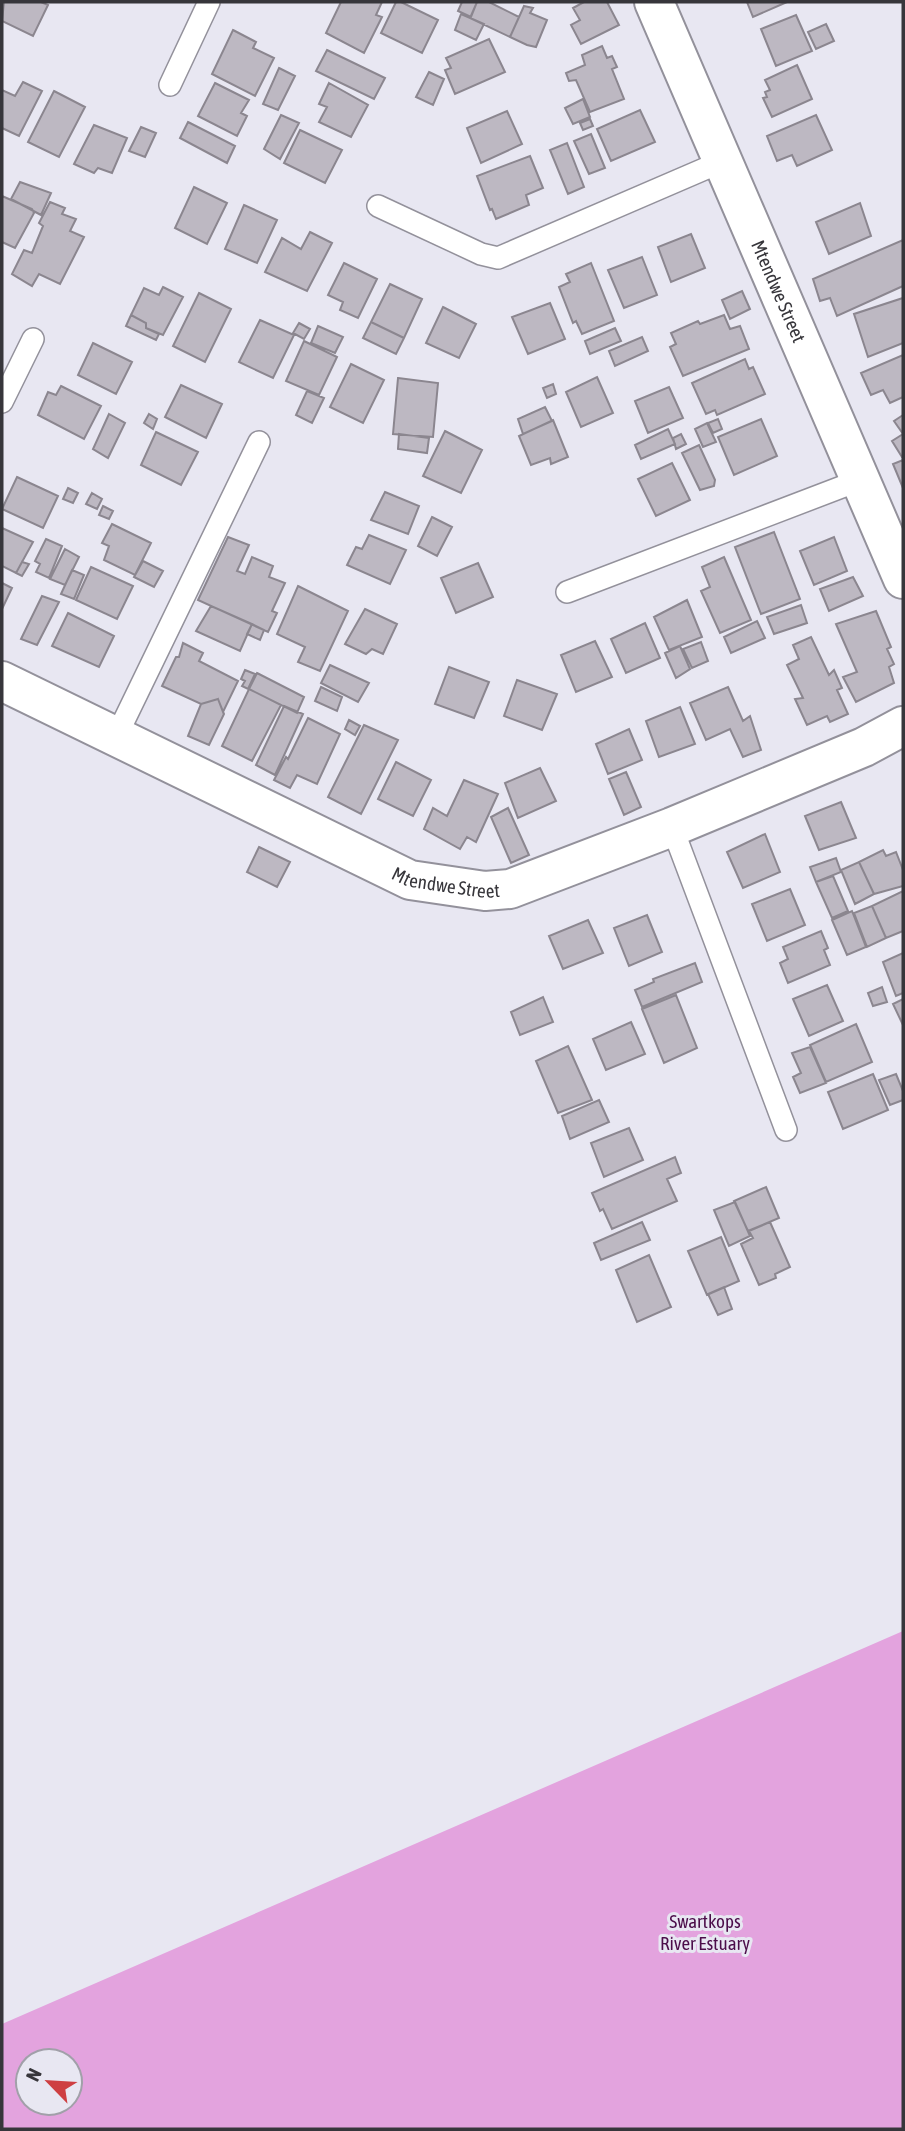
<svg xmlns="http://www.w3.org/2000/svg" width="905" height="2131" font-family="'Asap Condensed',sans-serif">
<style>
.green{fill:#e3a3de;fill-rule:evenodd}
.building{fill:#bdb8c2;stroke:#8b868f;stroke-width:2}
.lines{fill:none;stroke-linecap:round;stroke-linejoin:round}
.service-casing{stroke:#93919b;stroke-width:24}
.minor-casing{stroke:#93919b;stroke-width:42}
.service{stroke:#fff;stroke-width:21}
.minor{stroke:#fff;stroke-width:38}
.labels{text-anchor:middle;stroke-width:6;stroke-linejoin:round;paint-order:stroke}
.street-label{font-size:19px;fill:#37363b;stroke:#e8e7f2}
.park-label{font-size:19px;fill:#4c0d4a;stroke:#e8e7f2}
</style>
<rect width="100%" height="100%" fill="#e8e7f2"/>
<path class="green" d="M903,1631V2129H2V2024ZM28,2061H70V2103H28Z"/>
<path class="building" d="M4,2H41L48,5L33,36L2,21Z
M341,2H382L376,15L382,17L364,53L326,33Z
M396,2H401L438,20L422,53L381,33Z
M462,2H477L471,17L458,11Z
M477,2H489L519,17L510,37L470,18Z
M584,2H607L619,25L581,44L571,25L580,20L573,8Z
M747,2H787L753,17Z
M524,6L533,8L530,13L547,20L536,47L527,45L510,37Z
M461,14L484,24L476,40L455,30Z
M796,15L812,51L776,66L761,29Z
M826,24L834,41L816,49L808,32Z
M233,30L256,42L253,48L274,58L255,96L212,74Z
M489,39L505,72L455,94L445,70L451,68L446,58Z
M602,46L607,58L612,56L617,67L612,69L624,99L590,112L576,80L569,81L566,73L585,65L582,55Z
M327,50L385,78L374,99L316,71Z
M797,65L812,99L772,117L763,98L767,97L765,92L770,90L765,80Z
M279,68L295,76L278,110L263,104Z
M429,72L444,79L433,105L416,97Z
M23,82L42,91L19,136L2,128V90L15,96Z
M215,83L249,100L241,113L247,116L237,136L198,116Z
M329,83L368,105L351,137L319,122L327,107L319,104Z
M54,91L85,107L59,157L28,142Z
M583,99L590,117L573,124L565,108Z
M640,110L655,142L611,161L597,129Z
M507,111L522,144L481,163L467,128Z
M281,115L299,123L280,159L264,149Z
M816,115L832,150L797,166L792,155L777,161L767,136Z
M590,119L593,126L583,130L580,123Z
M188,122L235,146L227,163L180,138Z
M94,125L127,138L112,173L98,168L94,173L74,164Z
M141,127L156,133L145,157L129,151Z
M300,130L342,150L325,183L284,163Z
M591,134L605,168L589,174L574,141Z
M567,143L584,187L568,194L550,150Z
M530,156L543,188L526,195L529,205L496,219L492,209L490,210L477,176Z
M20,182L51,193L41,215L11,199Z
M194,187L227,203L207,244L175,228Z
M2,196L32,209L34,213L15,248L2,242Z
M50,202L65,208L62,214L76,219L70,231L84,237L60,284L39,274L32,286L12,274L24,250L32,253L43,226L39,223Z
M860,203L871,236L829,254L816,222Z
M244,205L277,220L257,263L225,249Z
M310,232L332,243L307,291L265,272L282,238L301,249Z
M691,234L705,268L671,282L658,247Z
M903,240V286L837,316L830,298L820,301L813,279Z
M642,257L657,295L624,308L608,270Z
M344,263L377,279L358,318L340,310L343,302L328,295Z
M591,263L614,321L582,334L576,321L573,323L559,287L570,282L566,274Z
M390,284L422,299L404,338L371,322Z
M163,287L183,297L163,335L146,328V323L131,315L144,288L159,295Z
M742,291L750,309L730,319L722,300Z
M199,293L231,309L205,362L173,346Z
M903,298V343L868,357L854,314Z
M550,303L565,339L528,354L512,317Z
M443,307L476,324L459,358L426,343Z
M131,315L146,323V328L159,334L156,340L126,326Z
M724,315L730,329L740,326L749,349L683,376L670,347L676,344L671,333L698,321L700,324Z
M260,320L294,335L273,378L239,362Z
M371,322L404,338L396,354L363,338Z
M299,323L310,329L304,339L293,333Z
M318,326L343,337L335,353L311,343Z
M615,328L621,341L590,354L585,341Z
M642,337L648,351L615,366L609,351Z
M304,341L337,357L319,395L286,381Z
M93,343L132,362L116,394L78,375Z
M903,355V397L890,403L883,390L871,395L861,373Z
M745,359L749,369L753,367L765,394L717,415L715,410L706,414L692,383Z
M351,364L384,380L363,423L330,407Z
M597,377L613,413L581,427L566,392Z
M398,378L438,383L433,437L393,434Z
M553,384L556,394L547,398L543,388Z
M181,385L222,404L206,438L165,417Z
M61,386L101,406L84,439L38,415L48,392L56,395Z
M669,387L683,418L648,433L635,401Z
M307,391L324,398L312,423L296,415Z
M545,407L552,421L523,434L518,419Z
M109,414L125,423L108,458L93,449Z
M149,414L157,419L153,429L144,423Z
M903,415V457H902L892,441L903,434L894,421Z
M718,419L722,429L713,433L708,423Z
M761,419L777,456L734,475L718,437Z
M553,420L568,457L551,464L550,458L531,465L519,436Z
M707,423L716,442L703,447L695,429Z
M668,429L675,444L641,459L635,445Z
M445,431L482,450L461,493L423,476Z
M156,432L198,452L181,485L141,465Z
M399,434L429,438L427,453L398,449Z
M681,434L686,444L676,449L673,438Z
M699,445L715,480L714,486L700,490L682,453Z
M903,460V488L893,464Z
M672,463L690,500L656,516L638,479Z
M17,477L58,496L43,528L2,509Z
M68,488L78,493L73,503L63,499Z
M385,492L419,506L408,534L371,520Z
M92,493L102,499L97,509L86,504Z
M103,506L113,511L109,519L99,515Z
M432,517L452,527L437,556L418,546Z
M112,524L151,543L135,575L104,560L109,546L102,543Z
M2,528L33,542L16,573L2,566Z
M774,532L800,599L761,614L735,547Z
M369,535L406,550L390,584L347,565L356,547L362,549Z
M228,537L249,545L237,571L245,574L252,557L273,566L269,577L285,583L272,611L277,613L268,632L198,600Z
M834,537L847,571L814,585L800,551Z
M46,539L62,546L49,578L36,572L40,564L35,561Z
M65,549L79,557L65,585L50,579Z
M724,557L751,620L720,633L701,591L710,587L702,567Z
M143,561L163,571L154,587L134,577Z
M22,562L29,564L22,576L16,573Z
M478,563L493,597L456,613L441,578Z
M91,567L133,586L117,619L76,600Z
M72,570L84,575L74,599L61,594Z
M853,577L863,596L829,611L820,589Z
M2,583L12,588L2,609Z
M298,586L348,611L320,671L298,662L305,647L277,634Z
M42,596L59,602L37,645L21,639Z
M687,600L702,637L669,650L654,617Z
M801,605L807,623L774,634L767,617Z
M211,606L252,624L240,651L196,631Z
M365,609L397,624L383,654L372,649L366,654L345,644Z
M876,611L891,647L887,649L894,664L889,667L894,683L856,702L843,677L857,672L836,624Z
M68,613L114,636L99,667L52,646Z
M757,621L765,638L731,653L724,637Z
M645,623L660,658L626,673L611,639Z
M252,624L264,630L260,640L247,634Z
M811,637L829,675L834,670L842,688L837,690L848,714L830,722L827,716L807,725L795,699L803,698L787,665L799,659L793,645Z
M595,641L612,677L576,692L561,655Z
M701,642L708,661L692,668L683,649Z
M183,643L203,653L199,661L238,681L223,712L218,699L201,704L162,686L176,657H179Z
M680,646L690,669L676,678L665,653Z
M330,665L369,683L358,702L321,683Z
M449,667L489,682L474,718L435,704Z
M245,670L255,674L248,689L242,686L245,681L241,679Z
M257,673L304,697L297,713L249,689Z
M517,680L557,694L542,730L504,716Z
M321,687L342,697L337,711L315,701Z
M728,687L743,721L750,716L761,750L743,757L730,729L706,740L690,703Z
M249,689L281,705L252,761L222,746Z
M218,699L224,714L209,745L188,736L201,704Z
M284,706L303,714L275,775L256,765Z
M680,707L695,744L659,757L646,721Z
M308,718L340,734L317,784L297,775L290,788L274,780L286,757L288,759Z
M349,720L360,726L355,735L345,729Z
M364,725L398,740L361,814L328,797Z
M629,729L642,760L608,774L596,744Z
M396,762L431,780L413,816L378,799Z
M540,768L556,801L518,818L505,783Z
M626,772L641,807L624,815L609,779Z
M464,780L498,794L476,842L467,837L460,849L424,829L433,808L447,816Z
M841,802L856,838L819,850L805,816Z
M508,808L529,855L511,863L491,817Z
M765,834L780,872L743,888L727,852Z
M259,847L290,862L277,887L247,872Z
M883,850L886,856L896,852L903,870V886L874,894L859,862Z
M836,858L841,872L816,882L810,867Z
M859,862L874,894L855,904L841,870Z
M833,876L848,911L832,918L816,882Z
M790,889L805,925L767,941L752,904Z
M903,891V931L886,938L872,906Z
M872,906L886,938L867,947L854,913Z
M852,911L866,947L847,955L832,920Z
M647,915L662,952L629,966L614,928Z
M588,920L603,953L563,969L549,936Z
M821,931L828,948L824,950L830,965L788,983L780,963L788,959L783,947Z
M903,953V993L896,996L883,962Z
M695,963L702,982L642,1007L635,990L654,982L653,979Z
M827,985L843,1021L809,1036L793,999Z
M882,987L887,1002L873,1006L868,993Z
M676,995L697,1048L664,1063L642,1009Z
M543,997L553,1022L520,1035L511,1012Z
M903,999V1025L893,1004Z
M631,1022L645,1054L606,1070L593,1039Z
M856,1024L872,1062L826,1082L810,1045Z
M568,1046L592,1100L558,1113L536,1061Z
M810,1047L826,1083L800,1093L793,1077L801,1073L792,1053Z
M873,1074L888,1110L843,1129L828,1092Z
M896,1074L903,1091V1100L890,1105L879,1080Z
M599,1100L609,1122L570,1139L562,1116Z
M629,1128L643,1160L604,1177L591,1143Z
M675,1157L681,1173L667,1179L677,1201L612,1229L603,1209L600,1211L592,1193Z
M766,1187L779,1218L748,1231L734,1201Z
M735,1202L750,1236L729,1246L714,1210Z
M642,1222L650,1240L601,1260L594,1243Z
M770,1222L790,1267L775,1274L776,1278L759,1285L741,1244L753,1238L749,1231Z
M721,1237L739,1281L707,1295L688,1251Z
M649,1255L671,1307L637,1322L616,1270Z
M724,1287L732,1309L718,1315L708,1294Z"/>
<g class="lines">
<g class="service-casing">
<path id="service" d="M170,85L209,2
M378,206L481,254L498,258L723,161
M2,402L33,339
M567,592L860,480
M116,737L259,442
M672,827L786,1130"/>
</g>
<g class="minor-casing">
<g id="minor">
<path id="s1" d="M654,2L903,579"/>
<path id="s2" d="M2,681L410,880L485,891L510,889L672,827L864,747L903,726"/>
</g>
</g>
<use href="#service" class="service"/>
<use href="#minor" class="minor"/>
</g>
<g class="labels">
<g class="street-label">
<text dy="7" stroke="none"><textPath href="#s1" startOffset="315">Mtendwe Street</textPath></text>
<text dy="7" stroke="none"><textPath href="#s2" startOffset="490">Mtendwe Street</textPath></text>
</g>
<g class="park-label">
<text x="705" y="1928">Swartkops<tspan x="705" dy="22">River Estuary</tspan></text>
</g>
</g>
<rect width="905" height="2131" fill="none" stroke="#37363b" stroke-width="7"/>
<g transform="translate(49 2082) rotate(295)"><circle r="33" fill="#e8e7f2" stroke="#a1a0a9" stroke-width="2"/>
<path d="M0-5L12 26L0 18L-12 26Z" fill="#ce3f42"/>
<text y="-10" font-size="19" font-weight="bold" text-anchor="middle" fill="#37363b">N</text>
</g>
</svg>
